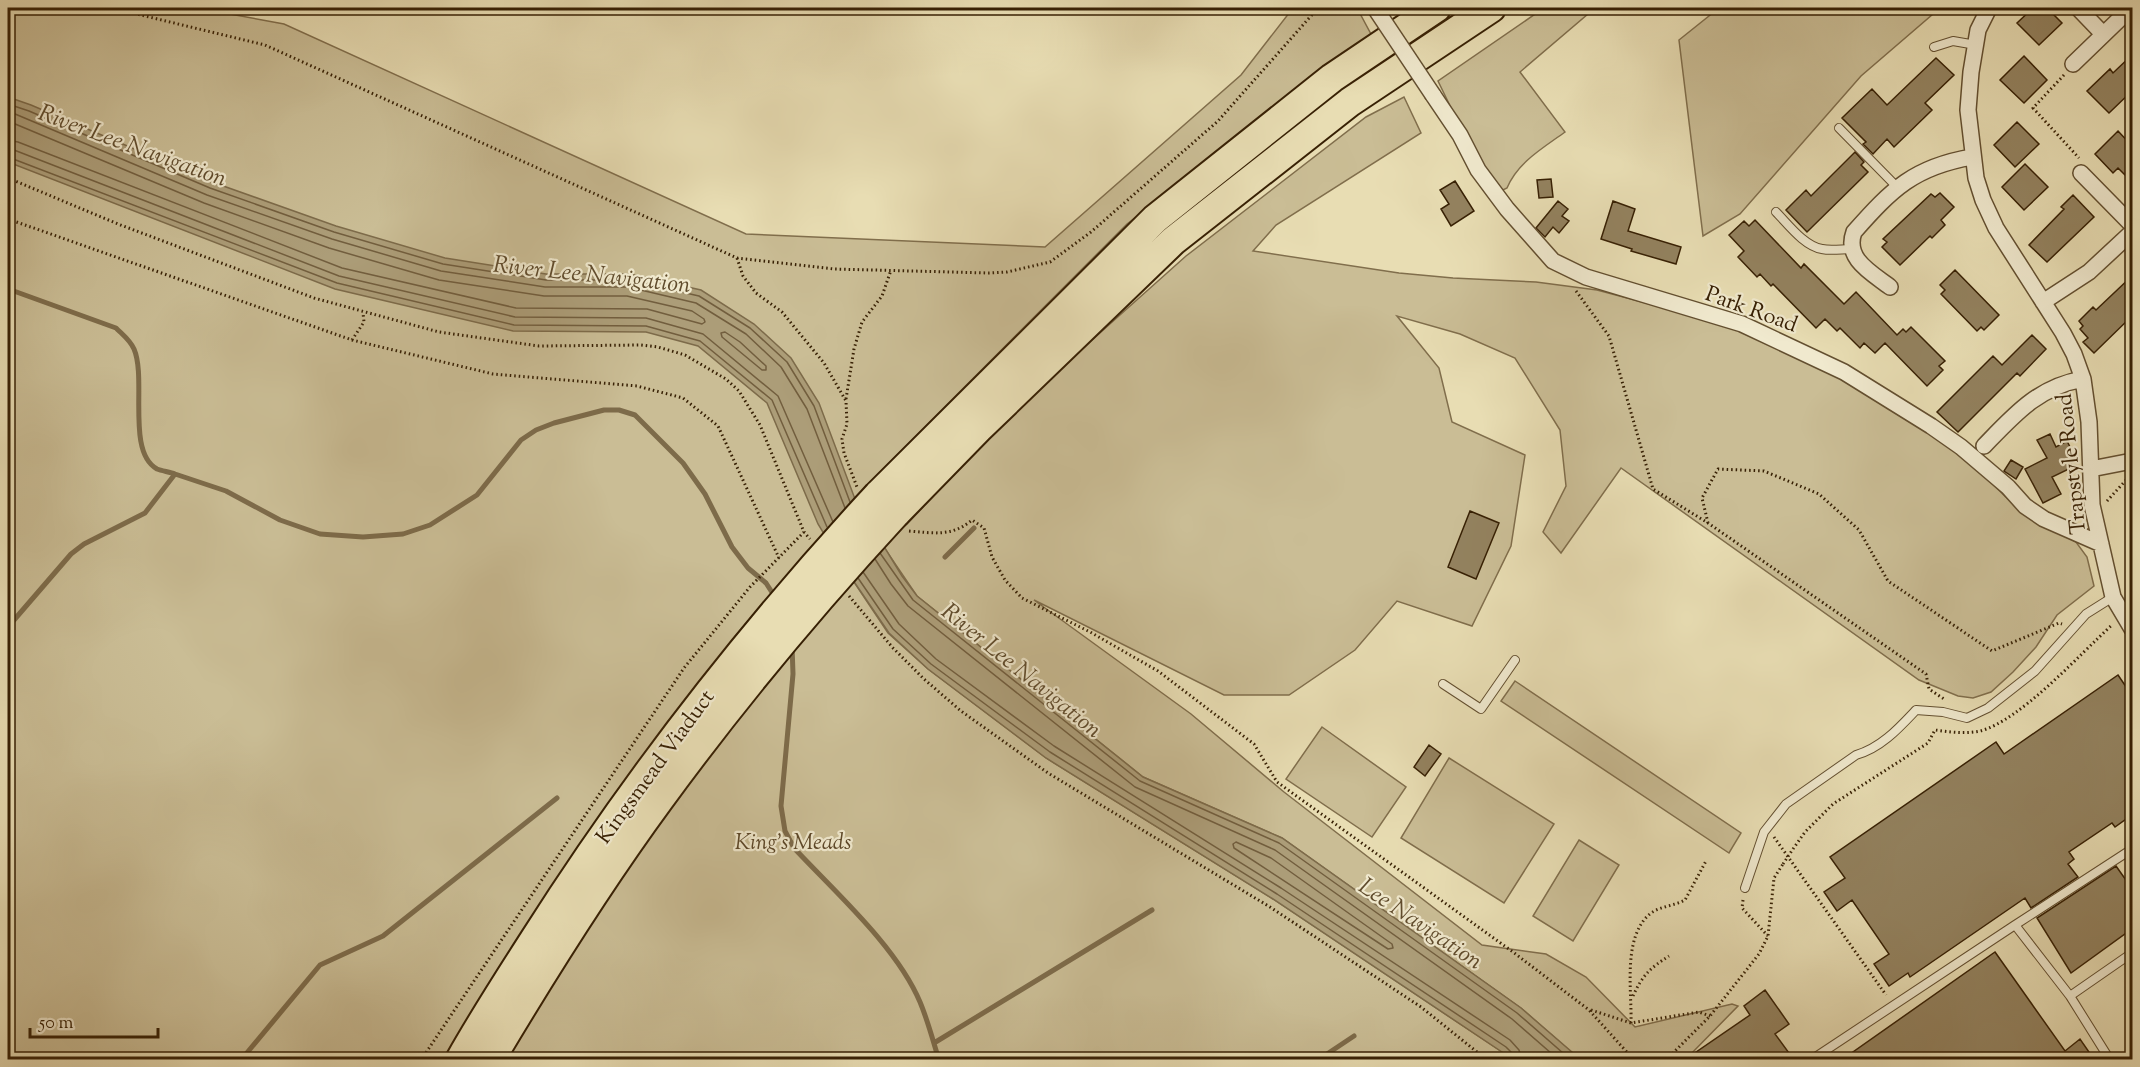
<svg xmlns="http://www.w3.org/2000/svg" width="2140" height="1067" font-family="'Sorts Mill Goudy',serif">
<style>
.green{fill:#cabd95;stroke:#806e4c;stroke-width:1.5}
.water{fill:#ac9d78;stroke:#7d6b4a;stroke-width:1.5}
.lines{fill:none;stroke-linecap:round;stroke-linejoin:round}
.shore{stroke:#725e3e;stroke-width:1.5}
.stream{stroke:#7d6b4a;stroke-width:5}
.building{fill:#93825f;stroke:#372004;stroke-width:1.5}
.lane-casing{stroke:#634f30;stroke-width:10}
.street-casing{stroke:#634f30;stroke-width:18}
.highway-casing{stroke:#372004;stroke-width:32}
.path{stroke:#372004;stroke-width:3;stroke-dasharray:1.5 3;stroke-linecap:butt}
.lane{stroke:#f0e9ce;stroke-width:8}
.street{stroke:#f0e9ce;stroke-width:15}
.highway{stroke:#e8ddb3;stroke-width:28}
.street-bridge-casing{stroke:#634f30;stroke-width:18;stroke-linecap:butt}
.highway-bridge-casing{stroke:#372004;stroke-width:32;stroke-linecap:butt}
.path-bridge{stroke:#372004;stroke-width:3;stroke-dasharray:1.5 3;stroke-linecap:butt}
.street-bridge{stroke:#f0e9ce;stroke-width:15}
.highway-bridge{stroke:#e8ddb3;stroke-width:28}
.labels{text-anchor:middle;stroke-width:4.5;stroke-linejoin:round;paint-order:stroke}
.street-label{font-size:22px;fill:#372004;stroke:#f0e9ce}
.park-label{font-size:22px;font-style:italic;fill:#5c4728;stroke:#f0e9ce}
.water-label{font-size:24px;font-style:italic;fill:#604c2d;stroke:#f0e9ce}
</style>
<rect width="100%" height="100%" fill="#e8ddb3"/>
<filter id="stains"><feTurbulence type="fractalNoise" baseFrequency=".00333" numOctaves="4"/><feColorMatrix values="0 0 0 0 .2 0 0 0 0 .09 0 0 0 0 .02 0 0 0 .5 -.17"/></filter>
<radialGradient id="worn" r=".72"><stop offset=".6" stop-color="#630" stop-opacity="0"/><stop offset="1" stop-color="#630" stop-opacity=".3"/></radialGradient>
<path class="green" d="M8,8H197L284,24L746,234L1045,247L1241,75L1293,8H1357L1372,36L1127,224L867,485L855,499L842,564L888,633L928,669L1046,758L1273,899L1502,1052L1511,1059H8Z
M1544,8H1595L1520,72L1565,132C1543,148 1518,162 1507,188L1503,190L1496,187L1469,145L1438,81Z
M1719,8H1940L1861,76L1740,214L1703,236L1679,40Z
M1404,97L1421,133L1276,225L1253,251L1399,273L1453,278L1536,282L1597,290L1740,328L1854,383L1949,441L2019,510L2076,542L2087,557L2094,586L2057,615L2036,647L2013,672L1991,692L1973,698L1958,696L1919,680L1621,468L1561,553L1543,532L1566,486L1560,430L1515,358L1460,334L1397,316L1439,368L1452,422L1525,455L1511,546L1472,626L1397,601L1355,650L1289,695H1224L1034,600L1191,714L1284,792L1482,945L1546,954L1586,977L1635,1027L1732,1004L1738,1006L1686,1059L1580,1060L1521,1008L1282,838L1143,777L917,596L883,546L908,523L1017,407L1186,256L1366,117Z
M1515,681L1741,833L1729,853L1501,701Z
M1322,727L1406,787L1372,837L1286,779Z
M1449,758L1554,824L1504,903L1401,838Z
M1579,840L1619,865L1573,941L1533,916Z"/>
<path class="water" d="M8,97L31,105L212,182L336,226L445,258L546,274H630L701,290L754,324L791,358L819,403L855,499L902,576L917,596L1143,777L1282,838L1521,1008L1580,1059H1511L1502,1052L1273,899L1046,758L928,669L889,633L842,564L818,524L767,403L698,346L646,332L513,331L335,289L8,162Z"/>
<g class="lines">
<path class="shore" d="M8,104L29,111L210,188L334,232L443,264L546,280H629L699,296L750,328L787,362L814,406L850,502
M8,111L207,195L332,239L441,271L545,287H628L696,303L746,334L781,367L807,409L845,508
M8,121L204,203L329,248L439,280L544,296H627L692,311L704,319L705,322L702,324L647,309L516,308L342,268L18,142L8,140
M8,149L14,150L339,276L515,317L646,318L703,334L778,396L833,522
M8,157L337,283L514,325L646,326L700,341L772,400L827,527
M725,332L740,342L766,366V370H762L722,337L721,333Z
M880,553L913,600L1140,781L1279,843L1517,1013L1571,1060
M875,559L891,584L908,606L1135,787L1275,850L1512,1019L1559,1060
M863,572L899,624L936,659L1054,746L1281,888L1510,1040L1519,1050L1522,1060
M858,578L893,629L931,664L1050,752L1277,894L1506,1047L1513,1054L1514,1060
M1236,842L1271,858L1392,944L1393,948L1388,949L1234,848L1233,844Z"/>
<path class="stream" d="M11,290L116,328C123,335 130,340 134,349C147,379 126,452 157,469C162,471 170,472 175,474
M945,557L974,528
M8,627L71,554L84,544L145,513L175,474L226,491L280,520L320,534L363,537L403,534L430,525L477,495L521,440L536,430L554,423L604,410H619L635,415L683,463L705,494L732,547L748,568L766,583L775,597
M792,645L793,674L781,806L785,831L794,848C835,892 897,947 920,1002C928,1021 933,1041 939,1060
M934,1043L1152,910
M241,1060L320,965L383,936L557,798
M1318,1060L1354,1036"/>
</g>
<path class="building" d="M2033,8H2047L2062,23L2039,45L2017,23Z
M2133,54V90L2109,113L2087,91L2110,69L2113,73Z
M2024,56L2047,80L2024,103L2000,80Z
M1936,58L1954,75L1925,103L1932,110L1894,147L1887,139L1873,154L1863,144L1866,142L1842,118L1872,89L1887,105Z
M2017,122L2039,144L2015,167L1994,145Z
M2118,131L2133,147V183L2118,168L2113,173L2095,154Z
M1855,152L1864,162L1861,165L1868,172L1807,232L1786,210L1806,190L1811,196Z
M2025,164L2048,187L2024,210L2002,187Z
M1551,179L1553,197L1539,198L1537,180Z
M1455,181L1474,211L1451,226L1441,209L1449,204L1440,190Z
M1940,193L1954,207L1941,220L1945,225L1932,238L1930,236L1900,265L1882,247L1887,242L1883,239L1931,194L1935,197Z
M2073,195L2094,217L2047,262L2029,245L2064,209L2061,207Z
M1558,201L1568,209L1562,216L1569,221L1559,233L1553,227L1545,237L1536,228Z
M1613,201L1635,209L1628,231L1681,247L1676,264L1631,251L1632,249L1601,239Z
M1755,220L1801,268L1804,264L1844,304L1856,292L1897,335L1903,329L1906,332L1911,327L1945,361L1939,366L1943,370L1927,386L1885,343L1875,353L1864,343L1860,348L1840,328L1837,331L1825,319L1816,328L1773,284L1771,286L1760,274L1757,277L1738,257L1744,251L1729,235L1744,221L1749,226Z
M1955,270L1999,315L1984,330L1981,327L1977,331L1941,294L1945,290L1940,285Z
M2133,275V315L2094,353L2083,342L2088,338L2080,329L2083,326L2079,321L2093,307L2096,310Z
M2032,335L2046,349L2020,376L2017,373L1958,432L1937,412L1993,356L2002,365Z
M2050,434L2056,447L2067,441L2074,455L2068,458L2073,467L2052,477L2061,494L2043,503L2025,469L2047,458L2037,440Z
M2011,460L2023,467L2016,479L2004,471Z
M1470,511L1499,523L1476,579L1448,567Z
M2118,675L2133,697V814L2115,827L2112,823L2069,852L2074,859L2068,864L2078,877L2031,908L2025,898L1910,977L1908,973L1889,986L1874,964L1889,954L1852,900L1837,911L1824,892L1845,878L1830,857L1996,742L2004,754Z
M1429,745L1441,754L1425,776L1414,767Z
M2116,866L2133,890V928L2071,973L2037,918Z
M1995,952L2065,1051L2080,1039L2089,1052L2079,1059H1843Z
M1765,990L1789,1024L1775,1034L1789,1053L1780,1059H1686L1750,1015L1744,1006Z"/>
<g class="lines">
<g class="lane-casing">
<path id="lane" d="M1934,47L1953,41L1976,45
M1839,128L1898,188
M1776,212C1788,224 1804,246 1822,249C1831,251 1842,249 1851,249
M1443,684L1481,709L1515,660
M2132,849L2015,925L2070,996L2132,953
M1745,888L1764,832L1786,804L1856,755C1881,748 1899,728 1916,710L1943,712L1967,718L1988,708L2035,671L2086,614L2113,597
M2070,996L2110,1060
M1811,1060L2015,925"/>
</g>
<g class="street-casing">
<path id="street" d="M1989,8L1978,30L1971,72L1968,110L1976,178L1983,200L1996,228L2063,333L2074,354L2083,379L2089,422L2092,505L2113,597L2132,629
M2078,8L2103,34
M2073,64L2131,8
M1433,95L1460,135L1478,170L1507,209L1553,261L1586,277L1742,324L1844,372L1931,426L1961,447L2008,487L2025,506L2044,519L2101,544
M2081,173L2132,225
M1890,287C1872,273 1844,259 1854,232C1892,189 1914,167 1972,157
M2043,302L2089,272L2132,232
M1984,446C2014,415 2038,387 2083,379
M2091,469L2132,461"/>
</g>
<g class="highway-casing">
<path id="highway" d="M878,495L1155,219L1332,78L1436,8
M896,513L978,429L1173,241L1350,102L1491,8"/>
</g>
<path class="path" d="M112,8L265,45L737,258L834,269L989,273L1007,272L1050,262L1091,232L1218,121L1318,8
M2064,75L2033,108L2079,158
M8,178L118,224L314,298L439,332L539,346L641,345L658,347L685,355L726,379L739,391L760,425L804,532L810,539
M8,219L352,340L493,374L637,386L683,398L718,426L779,558
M737,258L743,276L756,293L782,312L824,363L846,401L847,424L842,439L844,453L857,487
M1576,291L1609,336L1653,489L1708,523L1926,674L1929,689L1944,699
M352,340L364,322L363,313
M846,399L854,349L862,322L882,296L891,270
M2107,501L2127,479
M1708,523L1702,498L1718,469L1764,471L1819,494L1859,530L1888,581L1992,651L2059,623L2062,624
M909,531C933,533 952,537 972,520L984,528L992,557L1005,580L1022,598L1090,632L1158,671L1254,744L1277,782L1513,952L1589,1010L1634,1060
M849,596L893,648L924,679L961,711L1048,773L1270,907L1421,1007L1487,1060
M1774,837L1886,995
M1793,849L1805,832L1833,804L1928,743L1935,730C1950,732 1965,734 1980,731C2020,721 2080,654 2112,625
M1743,900L1742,908L1768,936
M1633,996C1642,976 1650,968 1669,956
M1591,1010L1631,1023L1699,1012L1710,1016
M1631,1023C1632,990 1622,936 1651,913C1661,906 1674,906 1685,900L1706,861
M421,1060L684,668L750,587L804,532
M1666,1060L1710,1016L1759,954L1768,936L1774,878L1783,864"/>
<use href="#lane" class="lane"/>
<use href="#street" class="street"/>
<use href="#highway" class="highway"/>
<g class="street-bridge-casing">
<path id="street-bridge" d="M1375,8L1433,95"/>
</g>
<g class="highway-bridge-casing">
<path id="highway-bridge" d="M460,1060C483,1019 509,979 534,940C635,781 750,633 878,495
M490,1060C543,971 598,883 659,800C732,700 812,604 896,513"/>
</g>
<path class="path-bridge" d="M1783,864L1793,849"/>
<use href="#street-bridge" class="street-bridge"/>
<use href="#highway-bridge" class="highway-bridge"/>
</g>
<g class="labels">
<g class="street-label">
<text transform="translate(1752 308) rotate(20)" y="8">Park Road</text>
<text transform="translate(2070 464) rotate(-96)" y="8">Trapstyle Road</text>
<text transform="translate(654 766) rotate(-54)" y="8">Kingsmead Viaduct</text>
</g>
<g class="park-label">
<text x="793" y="849">King's Meads</text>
</g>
<g class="water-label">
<text transform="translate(133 145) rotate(20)" y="8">River Lee Navigation</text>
<text transform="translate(592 274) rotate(6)" y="8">River Lee Navigation</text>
<text transform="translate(1022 670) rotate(39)" y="8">River Lee Navigation</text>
<text transform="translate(1421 923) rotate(34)" y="8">Lee Navigation</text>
</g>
</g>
<rect width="2140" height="1067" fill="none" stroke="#e8ddb3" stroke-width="30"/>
<rect x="9" y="9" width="2122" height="1049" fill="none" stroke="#372004" stroke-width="3"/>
<rect x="15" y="15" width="2110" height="1037" fill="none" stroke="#372004" stroke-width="1.5"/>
<path d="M30 1028v9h128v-9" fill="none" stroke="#372004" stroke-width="3"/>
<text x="39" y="1028" font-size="18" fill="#372004" stroke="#f0e9ce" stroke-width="4.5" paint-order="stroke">50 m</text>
<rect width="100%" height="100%" filter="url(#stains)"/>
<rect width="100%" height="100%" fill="url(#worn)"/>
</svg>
